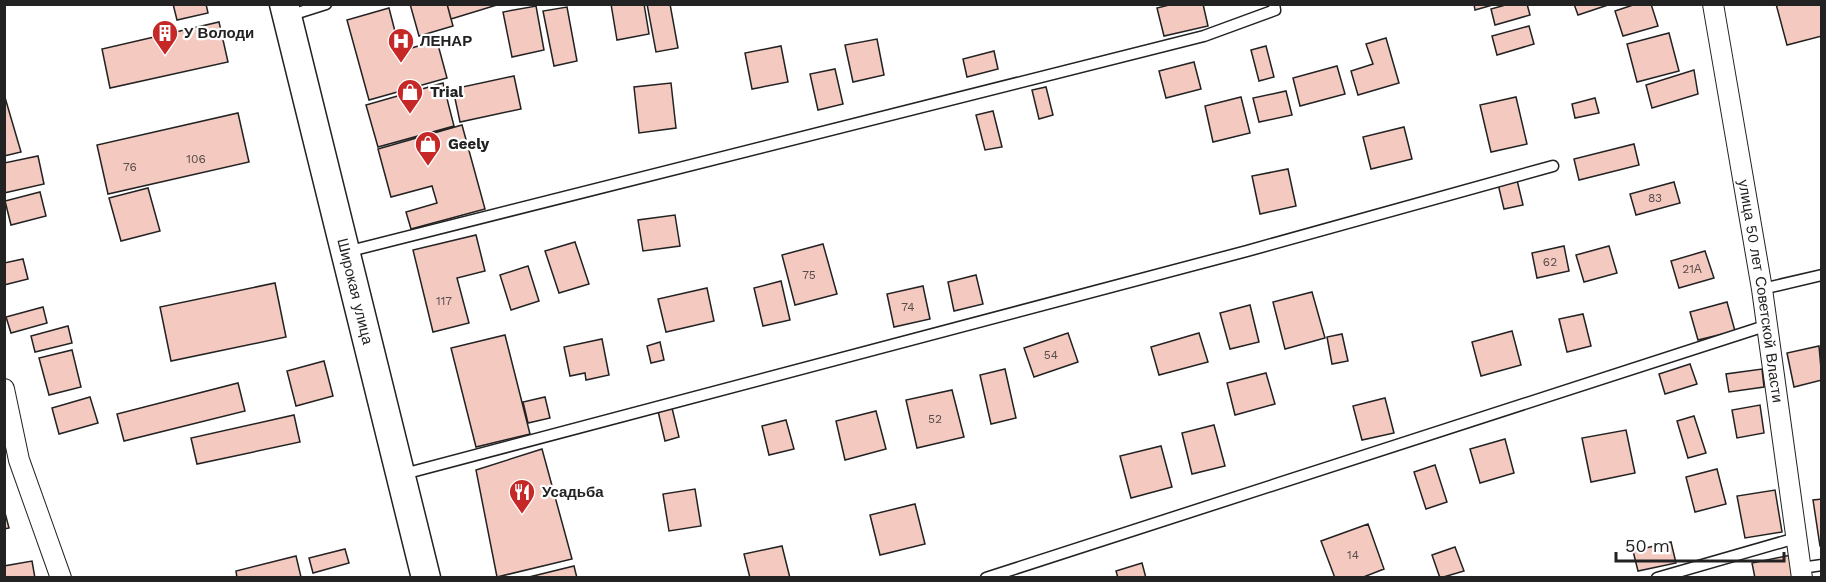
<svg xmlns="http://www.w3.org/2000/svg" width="1826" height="582" font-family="'Work Sans',sans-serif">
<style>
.building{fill:#f3c9c0;stroke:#222;stroke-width:1.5}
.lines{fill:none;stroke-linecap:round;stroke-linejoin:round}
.service-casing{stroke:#222;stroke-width:13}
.minor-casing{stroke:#222;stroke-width:22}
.secondary-casing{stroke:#222;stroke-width:31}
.service{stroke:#fff;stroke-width:10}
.minor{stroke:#fff;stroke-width:20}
.secondary{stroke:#fff;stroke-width:28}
.labels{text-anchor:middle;stroke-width:4.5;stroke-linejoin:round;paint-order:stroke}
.number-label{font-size:12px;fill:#564c4a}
.poi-label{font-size:15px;font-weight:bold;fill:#222;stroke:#fff;text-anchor:start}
.street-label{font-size:15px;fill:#222;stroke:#fff}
</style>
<rect width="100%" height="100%" fill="#fff"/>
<path class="building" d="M173,4H206L208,13L177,20Z
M410,4H447L453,26L419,36Z
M447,4H497V5L451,19Z
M611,4H644L649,34L617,40Z
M647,4H670L678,48L656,52Z
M1173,4H1203L1208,26L1164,36L1157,8Z
M1474,4H1496L1475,10Z
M1509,4H1527L1530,15L1495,25L1491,9Z
M1574,4H1611L1578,15Z
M1636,4H1651L1658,26L1623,36L1615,11Z
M1776,4H1822V36L1787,45Z
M536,6L544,50L512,57L503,12Z
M567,7L577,61L554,66L543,11Z
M389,8L400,51L437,41L447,78L369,100L347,20Z
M219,22L228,62L110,88L102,49Z
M1529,26L1534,44L1497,55L1492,36Z
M1669,33L1679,71L1637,82L1627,44Z
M1386,38L1399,83L1358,95L1351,71L1373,64L1366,44Z
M877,39L884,75L853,82L845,45Z
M781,46L788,82L752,89L745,53Z
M1266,46L1274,77L1259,81L1251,50Z
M994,51L998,69L967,77L963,59Z
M1194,62L1201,89L1166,98L1159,71Z
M1337,66L1345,94L1300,106L1293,78Z
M835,69L843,104L818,110L810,74Z
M1694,70L1698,94L1652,108L1646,85Z
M514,76L521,109L460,122L453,89Z
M443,83L454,126L378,147L366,105Z
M671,83L676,128L639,133L634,87Z
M1046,87L1053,115L1039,119L1032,90Z
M1286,91L1292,115L1259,122L1253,98Z
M4,94L21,152L4,156Z
M1241,97L1250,133L1213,142L1205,106Z
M1516,97L1527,144L1491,152L1480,105Z
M1595,98L1599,113L1575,118L1572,104Z
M993,111L1002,147L985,150L976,115Z
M238,113L249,162L108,194L97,145Z
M462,125L485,209L411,229L406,212L437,203L432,186L391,197L378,149Z
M1404,127L1412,159L1371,169L1363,137Z
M1634,144L1639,165L1579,180L1574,159Z
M38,156L44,184L4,193V163Z
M1288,169L1296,206L1260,214L1252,176Z
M1517,180L1523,205L1504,209L1498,184Z
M1674,182L1680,203L1636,215L1630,194Z
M148,188L160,231L121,241L109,198Z
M40,192L46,216L11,225L5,201Z
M675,215L680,246L643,251L638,220Z
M476,235L485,271L457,278L469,323L433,332L413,250Z
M575,242L589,284L559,293L545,251Z
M823,244L837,294L795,305L782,255Z
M1564,246L1569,271L1537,278L1532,253Z
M1609,246L1617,273L1584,282L1576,255Z
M1705,251L1714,278L1679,288L1671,261Z
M23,259L28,279L4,285V263Z
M528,266L539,301L511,310L500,275Z
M976,275L983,304L954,311L948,282Z
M781,281L790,320L763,326L754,288Z
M275,283L286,337L171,361L160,307Z
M923,286L930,319L894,327L887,294Z
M707,288L714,321L666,332L658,299Z
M1312,292L1325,338L1285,349L1273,302Z
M1727,302L1735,331L1698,340L1690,312Z
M1250,305L1259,342L1230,349L1220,313Z
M43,307L47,323L11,333L6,317Z
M1583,314L1591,346L1567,352L1559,319Z
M68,326L72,343L35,352L31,336Z
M1512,331L1521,365L1481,376L1472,342Z
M1068,333L1078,362L1034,377L1024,348Z
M1199,333L1208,362L1159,375L1151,347Z
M1342,334L1348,361L1332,364L1327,337Z
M505,335L530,434L476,447L451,348Z
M602,339L609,375L586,380L585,373L570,376L564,347Z
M660,342L664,360L651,363L647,346Z
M1819,346L1822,380L1794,387L1787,353Z
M72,350L81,387L49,395L39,358Z
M324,361L333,396L296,406L287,371Z
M1690,364L1697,384L1665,394L1659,374Z
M1005,369L1016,418L991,424L980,375Z
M1762,369L1764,387L1729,392L1726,374Z
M1266,373L1275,404L1235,415L1227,383Z
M238,383L245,411L124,441L117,414Z
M952,390L964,437L917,448L906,400Z
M90,397L98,423L59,434L52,408Z
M545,397L550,418L528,423L523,402Z
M1385,398L1394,433L1362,440L1353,406Z
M1760,405L1764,433L1737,438L1732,410Z
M672,408L679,437L665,441L658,411Z
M876,411L886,449L845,460L836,421Z
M294,415L300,442L197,464L191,438Z
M1694,416L1706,453L1688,458L1677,421Z
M786,420L794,449L769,455L762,426Z
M1214,425L1225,466L1192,474L1182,433Z
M1626,430L1635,473L1591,482L1582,438Z
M1505,439L1514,473L1480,483L1470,449Z
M1161,446L1172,487L1131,498L1120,456Z
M542,449L572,559L497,577L476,470Z
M1435,465L1447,502L1426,509L1414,472Z
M1717,469L1726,504L1695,512L1686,477Z
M695,489L701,526L669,531L663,494Z
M1775,490L1782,532L1745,538L1737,496Z
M1822,499V546H1820L1813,500Z
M915,504L925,544L880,555L870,515Z
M4,509L9,528L4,529Z
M1368,524L1384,569L1361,578H1335L1321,541Z
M1671,542L1676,563L1638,571L1633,551Z
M782,546L790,578H750L744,554Z
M1455,547L1464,571L1440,578L1432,555Z
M345,549L349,563L313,573L309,558Z
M1791,555L1796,578H1755L1752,563Z
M296,556L301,577L237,578L236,571Z
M32,561L35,578H4V566Z
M1142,563L1146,578H1118L1116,571Z
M574,566L577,578H525Z"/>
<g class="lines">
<g class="service-casing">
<path id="service" d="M288,16L326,4
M346,252L1204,36L1275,10L1274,4
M1762,289L1822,275
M400,475L1247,251L1553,166
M1801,568L1822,565
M986,578L1765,326
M1657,578L1796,538"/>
</g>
<g class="minor-casing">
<g id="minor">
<path id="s1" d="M1713,4L1762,289L1802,578"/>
<path d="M4,389L19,460L61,578"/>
</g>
</g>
<g class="secondary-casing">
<g id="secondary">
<path id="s2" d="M284,4L426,578"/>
</g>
</g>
<use href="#service" class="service"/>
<use href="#minor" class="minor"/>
<use href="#secondary" class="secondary"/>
</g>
<defs>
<g id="building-pin" transform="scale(1.35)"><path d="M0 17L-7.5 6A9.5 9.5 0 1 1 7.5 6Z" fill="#c62828" stroke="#fff"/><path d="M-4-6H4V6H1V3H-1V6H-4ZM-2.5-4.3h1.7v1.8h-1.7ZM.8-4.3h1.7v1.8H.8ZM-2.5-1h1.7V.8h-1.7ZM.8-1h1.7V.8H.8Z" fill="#fff"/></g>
<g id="hospital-pin" transform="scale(1.35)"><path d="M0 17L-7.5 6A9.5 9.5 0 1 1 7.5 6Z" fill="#c62828" stroke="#fff"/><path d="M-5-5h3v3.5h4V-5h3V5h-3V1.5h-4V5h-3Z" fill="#fff"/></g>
<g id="shop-pin" transform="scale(1.35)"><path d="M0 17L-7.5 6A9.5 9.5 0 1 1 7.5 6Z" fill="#c62828" stroke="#fff"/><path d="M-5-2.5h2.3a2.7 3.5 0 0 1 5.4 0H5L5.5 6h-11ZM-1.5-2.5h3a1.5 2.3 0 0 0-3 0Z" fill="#fff"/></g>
<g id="restaurant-pin" transform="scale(1.35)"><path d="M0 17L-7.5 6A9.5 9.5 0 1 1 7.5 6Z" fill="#c62828" stroke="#fff"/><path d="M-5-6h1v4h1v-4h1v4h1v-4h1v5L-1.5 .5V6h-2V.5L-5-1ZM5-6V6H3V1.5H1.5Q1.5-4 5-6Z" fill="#fff"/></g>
</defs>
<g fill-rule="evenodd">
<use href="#building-pin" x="165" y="33"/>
<use href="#hospital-pin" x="401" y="41"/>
<use href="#shop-pin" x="410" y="92"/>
<use href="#shop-pin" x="428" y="144"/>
<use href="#restaurant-pin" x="522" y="492"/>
</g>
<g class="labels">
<g class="number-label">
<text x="196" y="163">106</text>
<text x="130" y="171">76</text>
<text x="1655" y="202">83</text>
<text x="1550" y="266">62</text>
<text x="1692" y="273">21А</text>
<text x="809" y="279">75</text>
<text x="444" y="305">117</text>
<text x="908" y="311">74</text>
<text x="1051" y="359">54</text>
<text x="935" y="423">52</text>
<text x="1353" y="559">14</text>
</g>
<g class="poi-label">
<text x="184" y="38">У Володи</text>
<text x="420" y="46">ЛЕНАР</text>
<text x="430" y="97">Trial</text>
<text x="448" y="149">Geely</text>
<text x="542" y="497">Усадьба</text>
</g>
<g class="street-label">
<text dy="5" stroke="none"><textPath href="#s2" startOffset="296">Широкая улица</textPath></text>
<text dy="5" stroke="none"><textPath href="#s1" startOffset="291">улица 50 лет Советской Власти</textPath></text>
</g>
</g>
<rect width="1826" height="582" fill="none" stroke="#222222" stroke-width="12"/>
<path d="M1616 552v9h168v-9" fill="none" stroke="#222222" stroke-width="3"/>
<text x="1625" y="552" font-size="18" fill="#222222" stroke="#ffffff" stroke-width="4.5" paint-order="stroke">50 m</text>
</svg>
